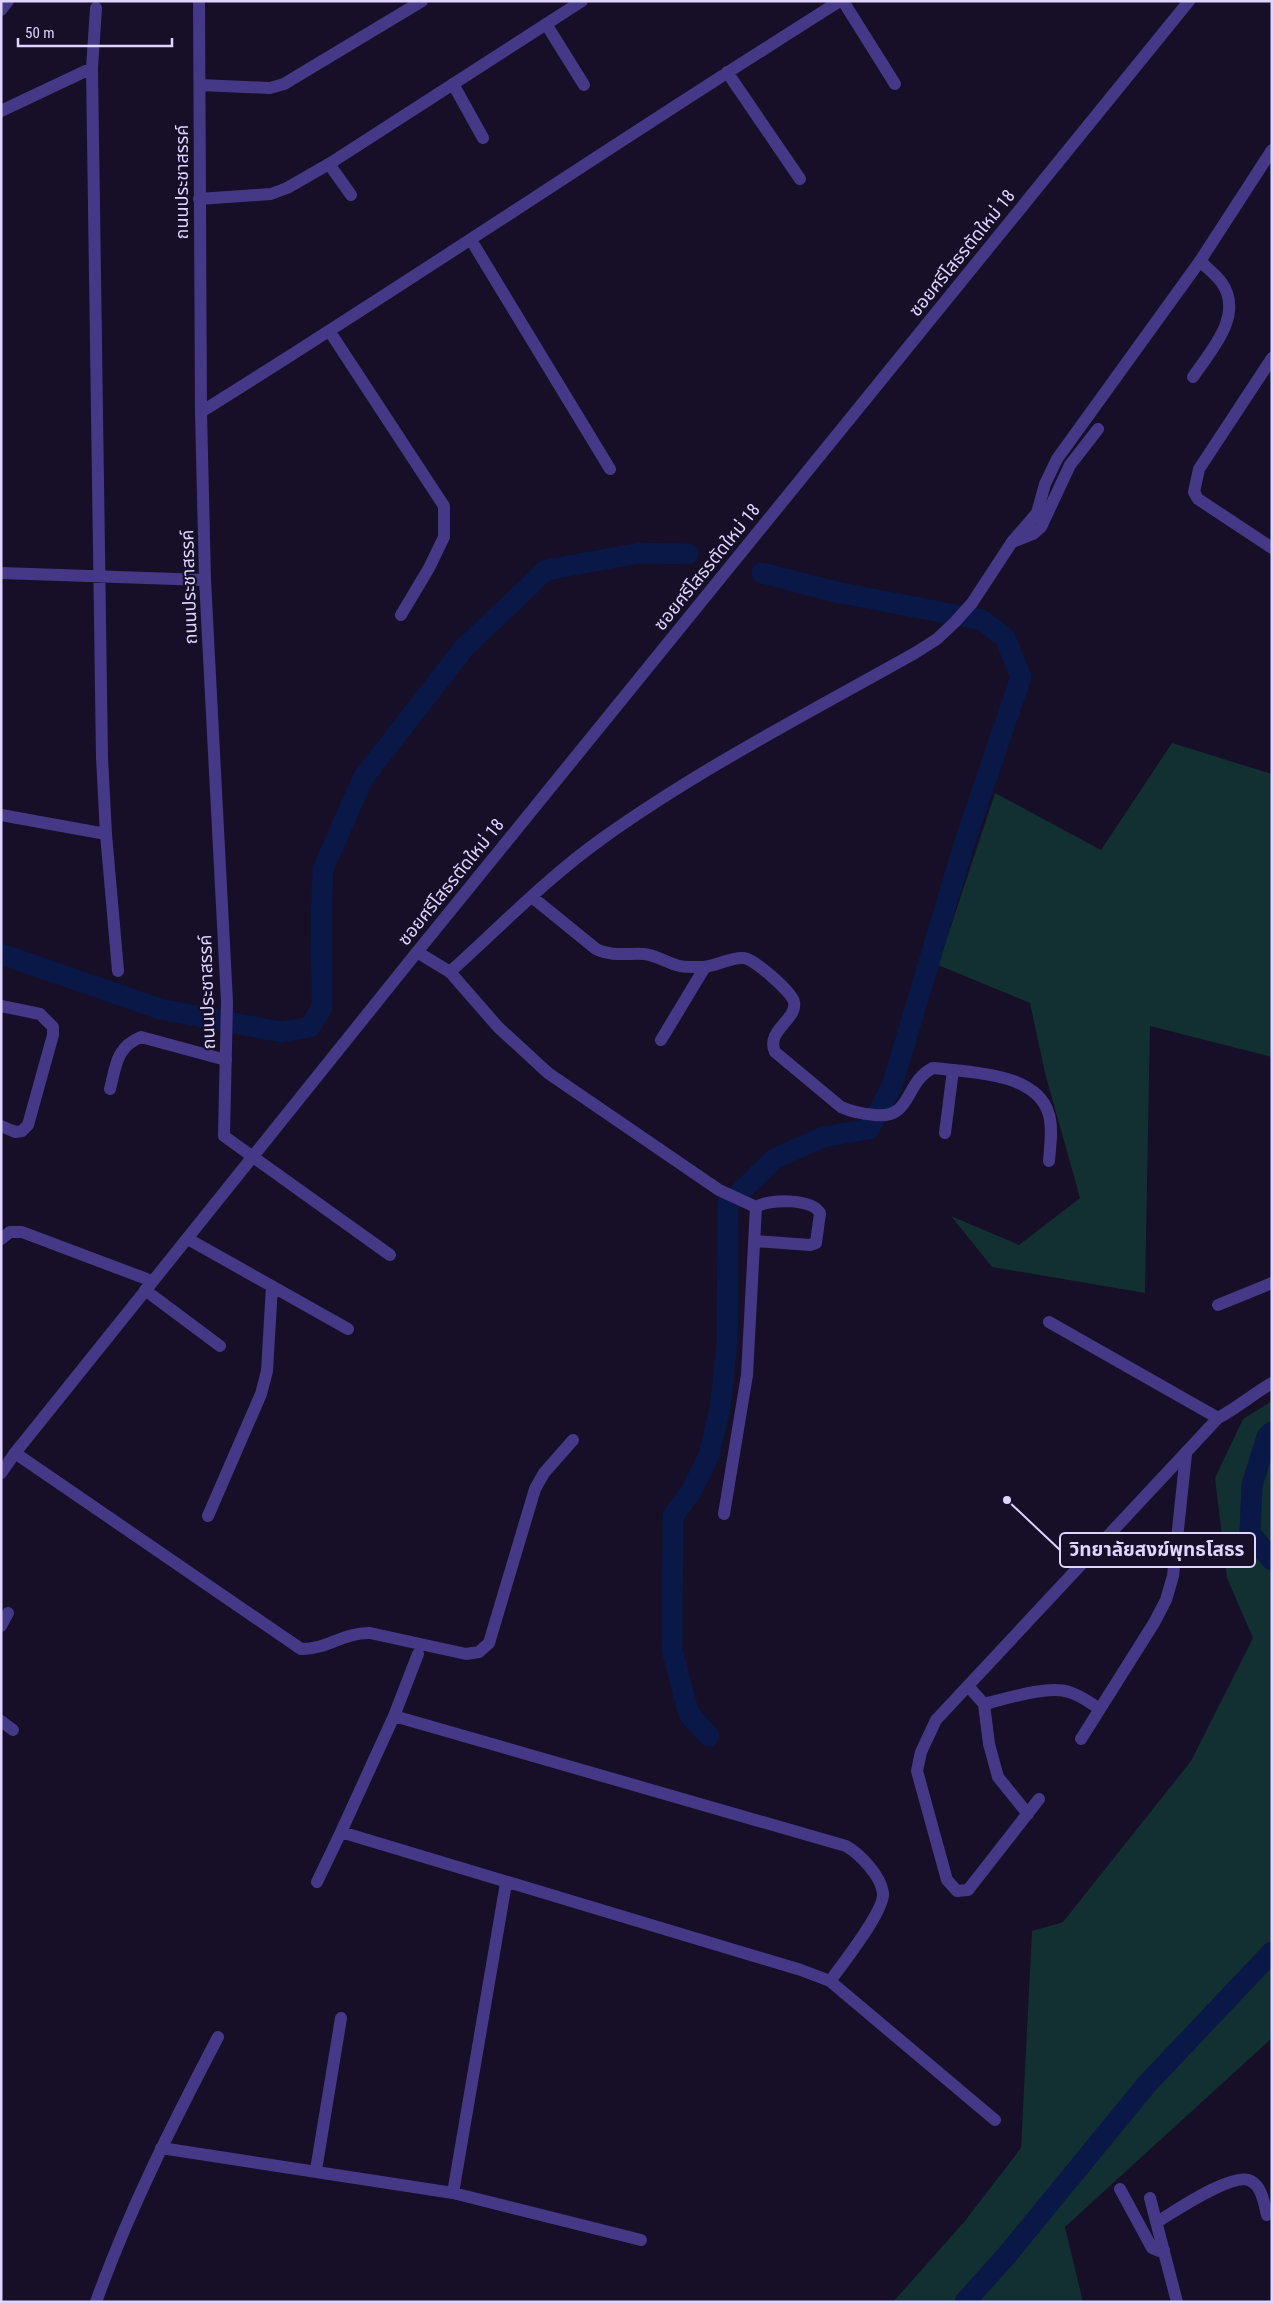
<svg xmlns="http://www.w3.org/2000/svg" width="1273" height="2303" font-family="'Roboto Condensed','Noto Sans Thai',sans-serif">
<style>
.green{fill:#122f31}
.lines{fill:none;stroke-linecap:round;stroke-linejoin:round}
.canal{stroke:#091846;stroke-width:21}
.service{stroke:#453987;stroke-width:12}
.minor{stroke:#453987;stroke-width:12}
.tertiary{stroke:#453987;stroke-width:12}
.labels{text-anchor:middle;stroke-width:4.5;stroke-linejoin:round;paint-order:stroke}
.street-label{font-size:18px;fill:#dfd5ff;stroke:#160f27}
.leader{fill:none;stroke:#dfd5ff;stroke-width:2}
.callout-dot{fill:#dfd5ff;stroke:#160f27;stroke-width:2}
.callout{fill:#160f27;stroke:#dfd5ff;stroke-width:2}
.callout-label{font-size:19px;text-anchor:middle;font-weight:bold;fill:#dfd5ff}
</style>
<rect width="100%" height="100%" fill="#160f27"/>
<path class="green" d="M1172,743L1272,774V1057L1150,1026L1145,1293L992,1267L951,1216L1019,1245L1080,1198L1045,1073L1030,1003L938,965L995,793L1101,850Z
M1272,1401V2038L1065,2227L1083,2302H893L964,2222L1021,2148L1032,1931L1063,1922L1191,1761L1253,1638L1227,1578L1215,1478L1243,1419Z"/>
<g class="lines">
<path class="canal" d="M1,954L160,1009L281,1032L310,1027L322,1007L321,918L323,869L363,778L464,648L546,570L640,553L688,554
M1272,1432L1267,1437L1252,1485L1250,1533L1272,1560
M709,1736L689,1714L672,1650L673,1516L692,1490L709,1455L720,1407L727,1346L728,1204L774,1159L823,1137L869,1129L892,1086L965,841L1021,677L1005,638L982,620L836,592L762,573
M965,2302L1007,2255L1147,2084L1272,1952"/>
<path class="service" d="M546,24L584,85
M453,84L483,138
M329,164L351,195
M1193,377C1211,350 1244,316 1222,283C1216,275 1207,268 1200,261
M1012,542L1033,534L1041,527L1070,465L1098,429
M450,972L498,1027L548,1073L719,1190L756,1207C769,1199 811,1198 820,1213L816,1243L810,1245L754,1241
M661,1040L705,967
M945,1133L953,1070
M253,1157L390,1255
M145,1290L220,1346
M1218,1305L1272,1283
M1049,1322L1218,1418
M724,1514L747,1375L756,1207
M1,1626L8,1613
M968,1686L984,1704L989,1744L998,1777L1028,1814
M984,1704C1006,1699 1047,1685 1069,1692C1080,1695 1090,1703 1100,1709
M1,1721L13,1730
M1081,1739L1154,1623L1166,1600L1173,1576L1186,1454
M1039,1799L968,1890L957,1891L947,1880L917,1771L921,1752L936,1720L1218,1418C1237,1408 1253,1394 1272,1383
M316,2170L341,2018
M1157,2222C1174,2212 1233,2171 1251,2181C1262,2187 1264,2203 1267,2215"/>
<path class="minor" d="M843,1L895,84
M96,8L92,68L102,758L106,834L118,971
M1,10L8,1
M727,72L800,179
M200,85L270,88L284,84L422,1
M1,111L92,68
M199,199L271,194L287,188L329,164L582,1
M471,240L610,469
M330,332L444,506V537L429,568L401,615
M1272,358L1199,469L1194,492L1198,499L1272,548
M201,412C416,278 625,136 840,1
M1,573L205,580
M1,815L106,834
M532,897L596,949C612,957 627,953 644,954C655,955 666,962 676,965C684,968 695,967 703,967C717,966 730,957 744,958C754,959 792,992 794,1002C798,1019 765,1031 775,1052L841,1107C852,1112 863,1114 875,1115C913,1119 904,1082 933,1068C968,1072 1038,1072 1049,1115C1053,1129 1050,1147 1049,1161
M417,952L450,972C500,927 548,877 603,838C701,768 810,712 915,653L937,639L955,622L972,603L1012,542L1037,513L1045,484L1057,459L1200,261L1272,150
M1,1006L40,1014L53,1027V1035L28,1125L22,1131L15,1132L1,1126
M110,1089C116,1066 116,1047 141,1037L226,1060
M1,1239L10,1232H22L152,1281
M188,1239L348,1329
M15,1453L301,1649C325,1650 345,1632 370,1633L466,1654L479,1652L489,1643L535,1489L544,1473L573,1440
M208,1516L261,1394L267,1371L272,1286
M418,1654L394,1716L341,1832L801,1970L830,1981L995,2120
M394,1716L846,1846C860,1854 881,1876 883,1893C885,1910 842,1965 830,1981
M317,1882L341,1832
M506,1883L453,2193L641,2240
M161,2148L453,2193
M1120,2189L1152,2248L1159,2251L1164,2250
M1150,2198L1177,2302
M96,2302C129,2210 173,2123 218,2037"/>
<path class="tertiary" d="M199,1L201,412L205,580L227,1002L224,1136L253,1157
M1,1473L15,1453L417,952L1189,1"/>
</g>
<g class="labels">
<g class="street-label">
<text transform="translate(182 182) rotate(-90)" y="6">ถนนประชาสรรค์</text>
<text transform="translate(962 253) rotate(-51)" y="6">ซอยศรีโสธรตัดใหม่ 18</text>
<text transform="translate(707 567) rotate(-51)" y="6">ซอยศรีโสธรตัดใหม่ 18</text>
<text transform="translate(189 587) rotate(-92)" y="6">ถนนประชาสรรค์</text>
<text transform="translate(451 882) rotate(-51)" y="6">ซอยศรีโสธรตัดใหม่ 18</text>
<text transform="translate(207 992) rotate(-92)" y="6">ถนนประชาสรรค์</text>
</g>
</g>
<path class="leader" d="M1007 1500L1060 1550"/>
<circle class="callout-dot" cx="1007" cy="1500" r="5"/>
<rect class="callout" x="1060" y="1533" width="195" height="34" rx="5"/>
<g class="callout-label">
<text x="1157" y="1556">วิทยาลัยสงฆ์พุทธโสธร</text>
</g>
<rect width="1273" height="2303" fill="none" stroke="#dfd5ff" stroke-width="5"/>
<path d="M18 38v8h154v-8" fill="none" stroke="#dfd5ff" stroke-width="2.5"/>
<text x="25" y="38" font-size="15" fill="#dfd5ff" stroke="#160f27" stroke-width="4" paint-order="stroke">50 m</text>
</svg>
